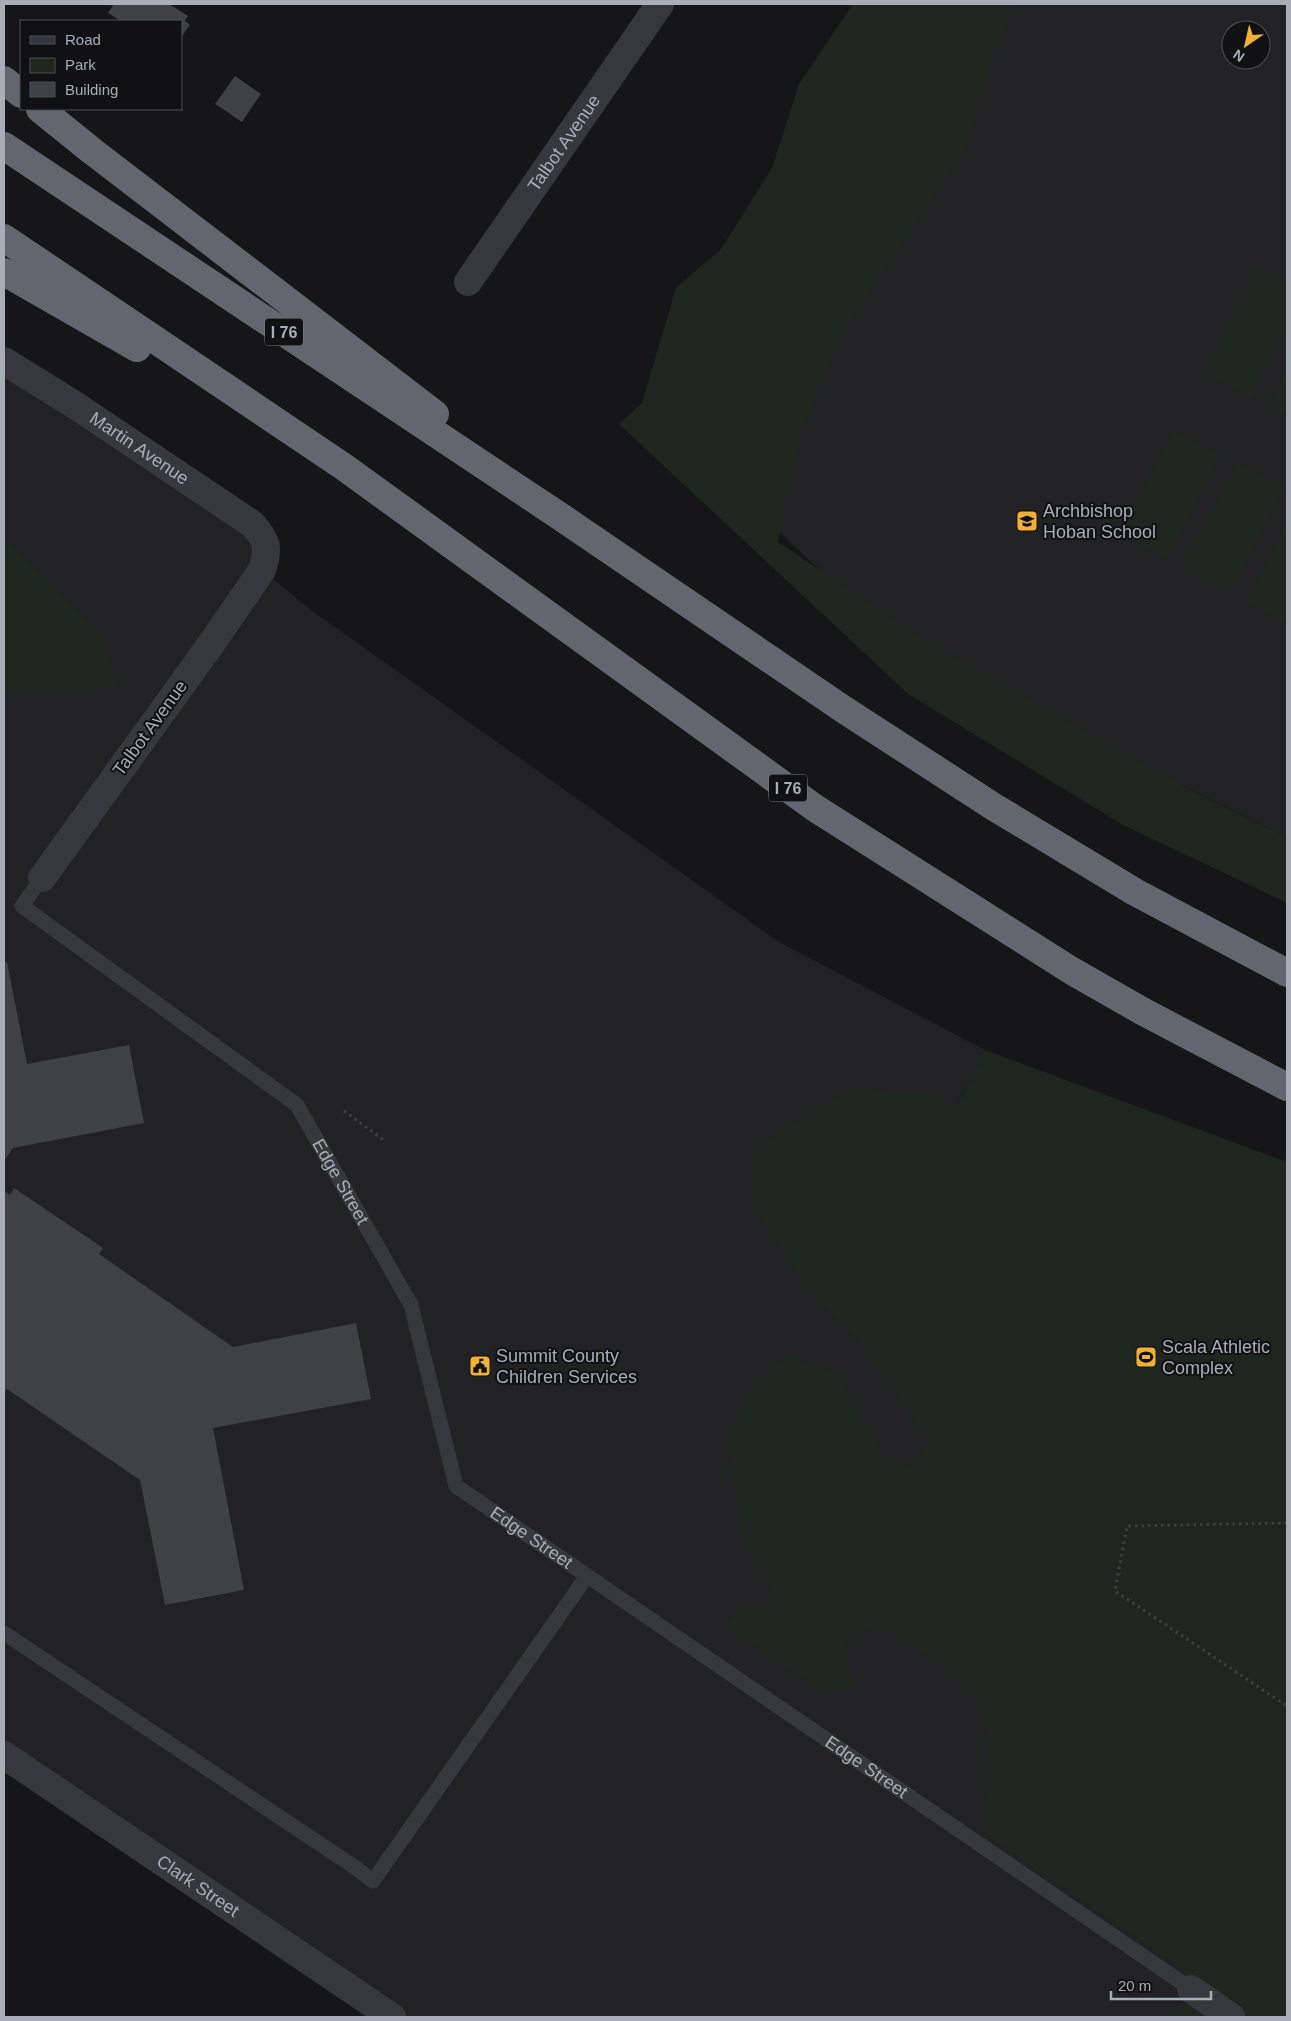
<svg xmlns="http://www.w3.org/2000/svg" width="1291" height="2021" font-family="Helvetica,sans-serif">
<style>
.built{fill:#222225;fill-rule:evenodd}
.green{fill:#1e261f}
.building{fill:#404145}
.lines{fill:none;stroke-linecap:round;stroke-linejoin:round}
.path{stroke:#3d3f44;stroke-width:3;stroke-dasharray:2.5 4;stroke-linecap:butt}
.service{stroke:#37383d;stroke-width:15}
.minor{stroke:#37383d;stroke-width:28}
.motorway{stroke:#63666e;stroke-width:28}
.labels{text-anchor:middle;stroke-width:4;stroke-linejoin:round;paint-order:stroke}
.shield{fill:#111113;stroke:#7b7e86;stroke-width:1}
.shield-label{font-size:16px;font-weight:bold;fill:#a8adb8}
.street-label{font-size:18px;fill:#a8adb8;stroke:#111113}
.poi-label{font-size:18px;fill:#a8adb8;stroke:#111113;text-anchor:start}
</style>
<rect width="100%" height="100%" fill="#161618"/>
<path class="built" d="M934,4H1287V838L893,639L642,403ZM1231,30H1261V60H1231Z
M4,361L252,524L262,570L311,610L779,942L985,1050L884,1251L1231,2017H392L4,1755Z"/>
<path class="green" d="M853,4H1016L1013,9L992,63L967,147L842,336L802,433L778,542L925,640L1187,788L1287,838V903L1123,825L908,694L619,424L642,403L676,288L721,249L772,168L799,84Z
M1258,267L1287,283V329L1251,398L1202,373Z
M1287,368V417L1267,406Z
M1173,430L1222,455L1167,560L1118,535Z
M1237,462L1285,488L1230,594L1181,568Z
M1287,523V624L1245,602Z
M4,540L102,637L120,687L72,692H8L4,694Z
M985,1050L1287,1162V2017H1173L1197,1980L984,1834L990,1748L980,1704L939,1664L877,1625L845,1645L855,1688L825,1693L725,1627L742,1606H778L742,1537L727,1438L754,1383L786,1355L840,1374L887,1460L912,1466L929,1441L853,1333L807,1290L750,1202L754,1149L806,1115L854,1087L940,1096L956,1108Z"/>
<path class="building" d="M114,4H169L188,16L185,21L190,25L181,37V21H121L108,13Z
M235,76L261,94L242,122L215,104Z
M4,962H7L27,1064L129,1045L144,1123L13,1148L4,1161Z
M14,1188L103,1248L99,1254L233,1347L356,1323L371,1399L213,1428L244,1590L165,1605L140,1480L7,1389L4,1393V1191L10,1195Z"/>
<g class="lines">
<path class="path" d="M344,1111L385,1141
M1287,1523L1127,1526L1115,1591L1287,1706"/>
<g class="service">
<path id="s1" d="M42,878L22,906L297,1105L411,1305L456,1486L1191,1989"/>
<path d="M4,1633L356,1868L373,1881L587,1576"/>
</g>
<g class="minor">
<path id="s2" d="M468,282L660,4"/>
<path id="s3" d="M4,361L78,407L252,524C268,541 269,549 262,570L209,647L42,878"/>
<path id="s4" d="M4,1755L392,2017"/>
<path d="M1191,1989L1231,2017"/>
</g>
<path class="motorway" d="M4,80L21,94
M40,109L92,151L435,414
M4,146L564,519L843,709L994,807L1135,892L1287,973
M4,238L344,467L815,808L1072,971L1142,1011L1287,1087
M4,272L137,348"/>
</g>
<defs>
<g id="school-square" transform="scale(1.125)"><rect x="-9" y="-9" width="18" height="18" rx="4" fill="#f2b134" stroke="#111113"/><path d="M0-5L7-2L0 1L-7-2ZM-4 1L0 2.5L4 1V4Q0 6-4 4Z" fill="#111"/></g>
<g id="stadium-square" transform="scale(1.125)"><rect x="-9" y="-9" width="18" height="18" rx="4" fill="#f2b134" stroke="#111113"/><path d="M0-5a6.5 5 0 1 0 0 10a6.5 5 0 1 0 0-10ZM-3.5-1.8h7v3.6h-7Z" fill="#111"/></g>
<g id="civic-square" transform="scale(1.125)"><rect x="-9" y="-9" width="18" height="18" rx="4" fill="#f2b134" stroke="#111113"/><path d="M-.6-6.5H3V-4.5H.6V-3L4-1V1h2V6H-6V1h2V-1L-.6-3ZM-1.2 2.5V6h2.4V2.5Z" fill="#111"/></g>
</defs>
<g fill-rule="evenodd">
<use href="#school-square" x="1027" y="521"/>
<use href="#stadium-square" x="1146" y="1357"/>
<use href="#civic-square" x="480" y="1366"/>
</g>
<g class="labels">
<g class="shield">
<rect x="265" y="318.5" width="38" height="27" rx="4"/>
<rect x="769" y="774.5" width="38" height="27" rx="4"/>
</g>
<g class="shield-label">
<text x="284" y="338">I 76</text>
<text x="788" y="794">I 76</text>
</g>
<g class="street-label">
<text dy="6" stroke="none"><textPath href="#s2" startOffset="169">Talbot Avenue</textPath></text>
<text dy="6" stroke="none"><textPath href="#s3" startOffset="161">Martin Avenue</textPath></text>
<text transform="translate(150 728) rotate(-54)" y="6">Talbot Avenue</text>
<text dy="6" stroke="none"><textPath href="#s1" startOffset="462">Edge Street</textPath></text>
<text dy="6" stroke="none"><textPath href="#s1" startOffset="882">Edge Street</textPath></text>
<text dy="6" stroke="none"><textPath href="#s1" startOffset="1288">Edge Street</textPath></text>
<text dy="6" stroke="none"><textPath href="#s4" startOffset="234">Clark Street</textPath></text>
</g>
<g class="poi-label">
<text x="1043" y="517">Archbishop<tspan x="1043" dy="21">Hoban School</tspan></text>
<text x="1162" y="1353">Scala Athletic<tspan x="1162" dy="21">Complex</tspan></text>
<text x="496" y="1362">Summit County<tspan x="496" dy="21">Children Services</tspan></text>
</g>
</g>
<rect width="1291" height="2021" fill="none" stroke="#a8adb8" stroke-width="10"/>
<rect x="20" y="20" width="162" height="90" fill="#111113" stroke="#4d4f55"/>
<rect x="30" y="36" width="25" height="8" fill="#37383d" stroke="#4d4f55"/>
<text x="65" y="45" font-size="15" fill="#a8adb8">Road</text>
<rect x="30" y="58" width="25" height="15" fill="#1e261f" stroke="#4d4f55"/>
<text x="65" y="70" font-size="15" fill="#a8adb8">Park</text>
<rect x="30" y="82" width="25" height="15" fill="#404145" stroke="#4d4f55"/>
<text x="65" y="95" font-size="15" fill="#a8adb8">Building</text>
<g transform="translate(1246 45) rotate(214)"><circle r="24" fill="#111113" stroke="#4d4f55"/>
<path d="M0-4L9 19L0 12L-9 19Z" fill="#f2b134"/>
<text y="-8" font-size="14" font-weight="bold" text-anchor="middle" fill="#a8adb8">N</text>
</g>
<path d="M1111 1991v8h100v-8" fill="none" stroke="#a8adb8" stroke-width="2.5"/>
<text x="1118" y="1991" font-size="15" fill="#a8adb8" stroke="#111113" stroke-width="4" paint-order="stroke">20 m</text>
</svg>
